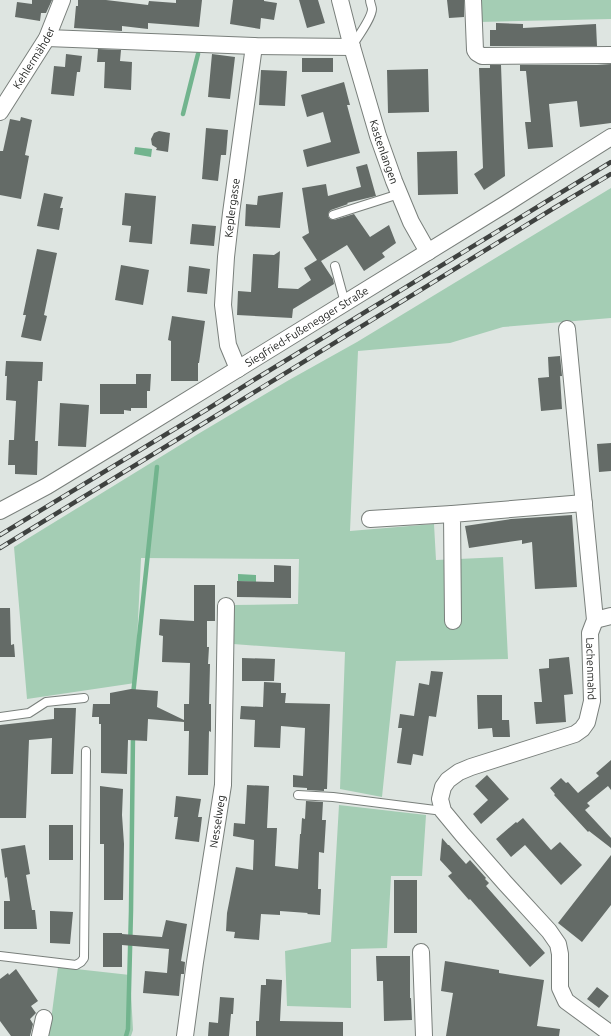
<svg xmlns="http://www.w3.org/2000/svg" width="611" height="1036" font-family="Ubuntu,sans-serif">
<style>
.green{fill:#a4cdb4}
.water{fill:#72b48e}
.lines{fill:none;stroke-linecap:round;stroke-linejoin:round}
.stream{stroke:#72b48e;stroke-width:4.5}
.building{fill:#646b67}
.lane-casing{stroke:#797f7b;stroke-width:10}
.street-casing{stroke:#797f7b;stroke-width:18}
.lane{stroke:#fff;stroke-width:8}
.street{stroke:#fff;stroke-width:16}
.rail-casing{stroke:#3f4240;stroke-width:4.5}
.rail{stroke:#dee5e1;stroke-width:3;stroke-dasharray:9;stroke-linecap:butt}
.labels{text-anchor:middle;stroke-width:4;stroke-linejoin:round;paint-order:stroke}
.street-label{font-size:11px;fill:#1f211f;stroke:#dee5e1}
</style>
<rect width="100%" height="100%" fill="#dee5e1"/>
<path class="green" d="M478,0H611V19L479,22Z
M611,188V318L503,327L450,343L358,351L350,531L434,524L436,560L503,557L508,659L396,661L382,797L340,789L345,652L233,644V605L298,604L299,559L141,558L135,683L27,699L14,547L198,434L289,380L357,342Z
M339,805L426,815L422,876H391L387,948L351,949V1008L287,1006L285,951L331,942Z
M58,967L130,975L133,1030L131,1036H48L50,1028Z"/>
<path class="water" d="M135,147L152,149L151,157L134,154Z
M238,574L256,575V582L238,581Z"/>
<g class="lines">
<path class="stream" d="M183,114L198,54
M133,695L157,467
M126,1036L128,1029L131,911L133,734"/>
</g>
<path class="building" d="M32,0H52L46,13H41L40,21L15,17L17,2L32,4Z
M78,0H106L148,5L149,1L176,3V0H202L199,27L148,23V29L122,26V31L74,28L76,6H78Z
M233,0H264V1L277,3L274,20L261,18L260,29L230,24Z
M299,0H318L325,23L307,28Z
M447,0H464V17L449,18Z
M496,23L523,24V28L596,24L597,46H490V30H496Z
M98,49L121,50L120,61L132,62L131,90L104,88L105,62H97Z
M66,54L82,56L80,72H77L74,96L51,94L54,66L65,67Z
M212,54L235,57L230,99L208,97Z
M302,58H333V72H302Z
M611,64V123L580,127L577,101L549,104L553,147L528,149L525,122H531L526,71H520V65H597Z
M490,65H501L505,176L484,190L474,174L483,168L479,68H490Z
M428,69L429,112L388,113L387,70Z
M261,70L287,71L285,106L259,105Z
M344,82L350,105H347L360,153L307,167L303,150L331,142L323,112L307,117L301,95Z
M21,117L32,120L25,155L29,156L21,199L0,195V151H3L10,119L20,121Z
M206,128L228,130L226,155H221L218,181L202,179Z
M159,131L170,133L168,152L156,150L157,148L152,145L151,139L154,133Z
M457,151L458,194L418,195L417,152Z
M367,164L376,196L347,203L348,204L331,210L329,212L328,216L330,219L334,220L354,214L370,237L389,225L396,243L382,253L385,257L364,271L347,245L321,261L333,279L334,284L293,309L292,318L237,315L238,291L251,292L253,254L274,255L280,251L278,288L298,289L311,280L304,268L317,260L302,237L309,233L302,188L326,184L328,196L361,187L356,167Z
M283,192L280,228L245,226L246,204L257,205L258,196Z
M44,193L63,197L60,208H63L59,230L37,226Z
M125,193L156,196L152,244L129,242L131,226L122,225Z
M192,224L216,226L214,246L190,244Z
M37,249L57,253L44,315L47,316L41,341L21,337L26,315H23Z
M121,265L149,270L143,305L115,300Z
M189,266L210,269L207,294L187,292Z
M172,316L205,321L199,363H198V381H171V341L168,340Z
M560,356L562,376L549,377L548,357Z
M6,361L43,362L42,381H38L35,441H38L37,475L15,474V465H8L9,440H14L16,401L6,400L7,376H5Z
M136,374H151L150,391H147V408H131V411L124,410V414H100V384H136Z
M560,376L562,409L541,411L538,378Z
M60,403L89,405L86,447L58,446Z
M611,443V471L599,472L597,444Z
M572,515L577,587L535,589L532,542L522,544V540L469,548L465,526L511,519Z
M274,565L291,566V598L237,597V581L274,582Z
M194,585H215V621H207V647H209L208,664H210L209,704H211V732L209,731L208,775H188L189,731H184V722L148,719L147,741L128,740L127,774L101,773V724H99V717H92L93,704H110V693L131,689L158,691L157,707L184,720V704H189L190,663L162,662L163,636L159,635L160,619L194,621Z
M0,608H10L11,645L14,644L15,657H0Z
M569,657L573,694L564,695L566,722L536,724L534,702H542L539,669L549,668V659Z
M242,658L275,659L274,681H242Z
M431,671L443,672L436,717L429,716L423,756L413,754L411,765L397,763L402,728H398L400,714L414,716L419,683L429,685Z
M264,682L281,683V693H286L285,703L330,704L327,789H324V791L307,790V788L293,787V775L303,776L305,728L281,726L280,748L254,747L255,720L240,719L241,706L263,707Z
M477,695H502V720H509L510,737H493L492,728L478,729Z
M54,708H76L73,774H51L52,738L29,740L26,818H0V725L54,719Z
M611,760V790L608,786L587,803L590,806L585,810L611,838V848L589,831L588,832L554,795L555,794L550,788L561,778L566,783L568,782L578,793L599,776L596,773Z
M487,775L509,799L481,824L473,814L488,800L475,786Z
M247,785L269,786L267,828H277L275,866L298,869L300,834H301L302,818L305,819L306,801L323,802L322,820H326L324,853L319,852L318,889H321L320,915L307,914L308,913L280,911V915L261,914L259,940L234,938L235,932L226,931L227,913L236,867L253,870L254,840L233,836L234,823L245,824Z
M100,786L123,789L122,815L124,844L123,900H104V844H100Z
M176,796L201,799L198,817H202L199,842L175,839L178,817H174Z
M523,818L551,850L560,842L582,865L561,885L525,845L511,857L496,839L516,822L517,823Z
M49,825H73V860H49Z
M442,838L448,845H449L466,864L470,860L486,878L485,879L489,883L486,886L545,953L530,967L470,899L469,900L448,876L452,873L440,860Z
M25,845L30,874L26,875L32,910H35L37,929H4V901H10L7,877L5,878L1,849Z
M611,855V905L582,942L558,923Z
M394,880H417V933H394Z
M50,911L73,912L70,944L50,943Z
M166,920L187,924L181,961L185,962L184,974H181L179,996L143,993L145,971L167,973L169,949L122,945V967H103V933H122V934L162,937Z
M376,956H410V998H411L412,1020L384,1021L383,981H377Z
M445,961L499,970V973L544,980L537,1026L560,1029L559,1036H446L453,993L441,991Z
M16,969L38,1001L31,1006L36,1013L30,1019L33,1024L30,1036H11L0,1021V979L8,973L9,975Z
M266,979L282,980L280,1021L343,1022V1036H256V1021H259L261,985H266Z
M597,987L609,996L599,1008L587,999Z
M220,997L234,998L233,1014H231L229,1036H208L209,1022L218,1023Z"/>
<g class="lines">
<g class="lane-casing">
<path id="lane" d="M352,46C357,38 372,18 372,9C372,7 370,3 370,0
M333,215L399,194
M335,266L345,303
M0,717L29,713L46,702L84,698
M298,795L333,797L443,811
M0,956L76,965L81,962L84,958L86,751"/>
</g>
<g class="street-casing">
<g id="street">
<path id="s1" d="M340,0L352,47L378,136L394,181L411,222L428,252"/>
<path d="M473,0L475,50L477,53L482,56L611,55"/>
<path d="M47,38L254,46L352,47"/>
<path id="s2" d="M0,112L47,38L62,0"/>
<path id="s3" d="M567,329L595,620L590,633L592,701L587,722L582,729L575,734L471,767L459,772L448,780L443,787L440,799L443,811L462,834L505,883L549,931L558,944L560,954V988L566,1001L611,1034"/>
<path id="s4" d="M238,369L228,345L223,305L226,257L231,213L254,46"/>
<path id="s5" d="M0,511L47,486L116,444L504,205L573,161L611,137"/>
<path d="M370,519L452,514"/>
<path d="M595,620L611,616"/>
<path d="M453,621L452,514L584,503"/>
<path d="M421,952L424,1036"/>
<path d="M40,1036L44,1018"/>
<path id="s6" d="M185,1036L195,962L223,785L226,606"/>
</g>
</g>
<use href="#lane" class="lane"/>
<use href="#street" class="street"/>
<g class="rail-casing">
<path id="rail" d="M0,535L206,410L257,378L611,162
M0,548L209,420L554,208L611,174"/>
</g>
<use href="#rail" class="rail"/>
</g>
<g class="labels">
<g class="street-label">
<text dy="4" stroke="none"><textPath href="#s2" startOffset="64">Kehlermähder</textPath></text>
<text dy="4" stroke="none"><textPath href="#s1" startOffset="158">Kastenlangen</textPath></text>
<text dy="4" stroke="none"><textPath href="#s4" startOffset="164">Keplergasse</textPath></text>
<text dy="4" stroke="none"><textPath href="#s5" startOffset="358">Siegfried-Fußenegger Straße</textPath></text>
<text dy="4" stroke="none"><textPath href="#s3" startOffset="342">Lachenmahd</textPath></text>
<text dy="4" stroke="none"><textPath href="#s6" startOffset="217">Nesselweg</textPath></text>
</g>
</g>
</svg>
